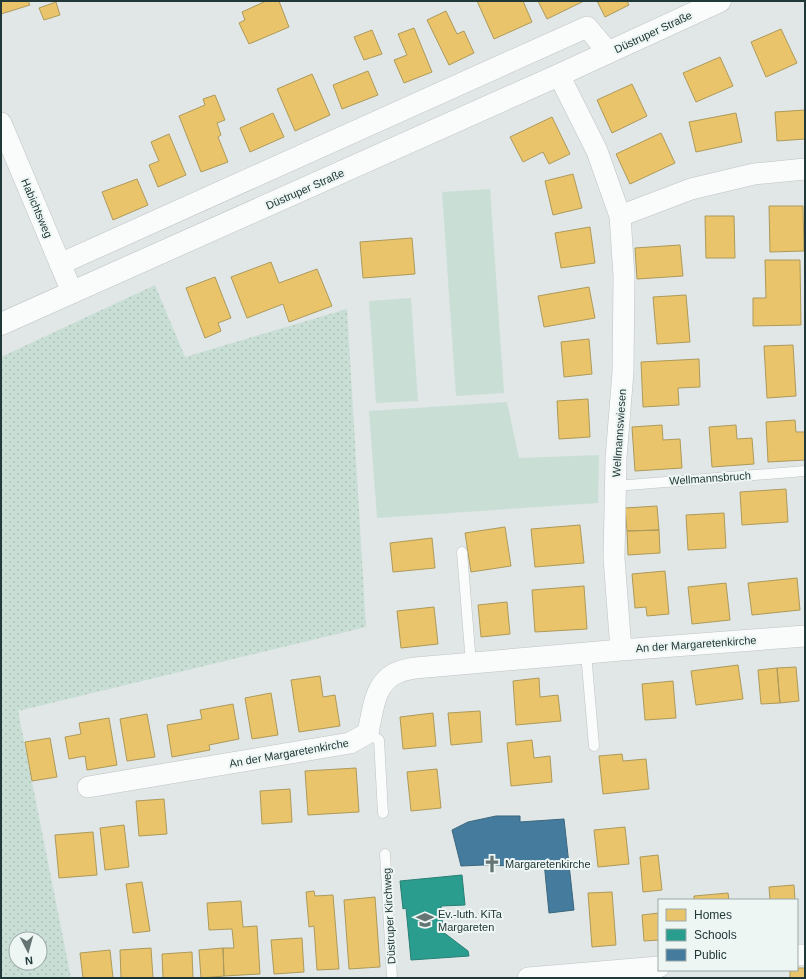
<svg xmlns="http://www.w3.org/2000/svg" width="806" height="979" font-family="Helvetica,sans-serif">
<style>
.grass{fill:url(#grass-dots);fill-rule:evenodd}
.green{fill:#c9dfd6}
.homes{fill:#e9c46a;stroke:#ad9a5b}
.schools{fill:#2a9d8f;stroke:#277f75}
.public{fill:#457b9d;stroke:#3a677e}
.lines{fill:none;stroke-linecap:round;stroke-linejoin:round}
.lane-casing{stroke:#bec3c3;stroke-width:11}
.street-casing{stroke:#bec3c3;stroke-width:22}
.secondary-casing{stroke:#bcc4c3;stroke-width:23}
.lane{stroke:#fafbfb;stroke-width:10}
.street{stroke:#fafbfb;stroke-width:21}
.secondary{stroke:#fafbfb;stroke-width:22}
.labels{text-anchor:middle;stroke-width:4;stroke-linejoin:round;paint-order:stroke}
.street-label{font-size:11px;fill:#203837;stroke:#eef6f4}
.poi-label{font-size:11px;fill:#203837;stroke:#eef6f4;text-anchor:start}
</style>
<defs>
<pattern id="grass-dots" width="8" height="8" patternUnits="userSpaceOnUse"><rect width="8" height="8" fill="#c9dfd6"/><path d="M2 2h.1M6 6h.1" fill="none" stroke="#acc0b8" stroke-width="1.8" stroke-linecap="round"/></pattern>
</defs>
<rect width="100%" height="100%" fill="#e1e6e6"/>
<path class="grass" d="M155,285L185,357L347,309L366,627L18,711L71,978H1V357ZM16,939H40V963H16Z"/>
<path class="green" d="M490,189L504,393L456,396L442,192Z
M411,298L418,401L376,403L369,301Z
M507,402L519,458L599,455L598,503L377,518L369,411Z"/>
<path class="homes" d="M1,1H28L30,5L1,14Z
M266,1H279L289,27L249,44L239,23L245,20L242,12Z
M477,1H523L532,22L494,39Z
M538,1H584L547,19Z
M597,1H627L629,5L605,17Z
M56,2L60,15L44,20L39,8Z
M446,11L457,34L464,31L474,53L449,65L427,20Z
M414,28L432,72L404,83L394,60L407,55L398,34Z
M781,29L797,63L766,77L751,42Z
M372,30L382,54L364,60L354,37Z
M720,57L733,86L696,102L683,73Z
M368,71L378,95L342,109L333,85Z
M312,74L330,115L295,131L277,89Z
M632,84L647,116L612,133L597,100Z
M215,95L225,120L217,123L221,135L218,137L228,162L201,172L179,116L205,105L203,99Z
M805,110V139L777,141L775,112Z
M273,113L284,137L250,152L240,128Z
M736,113L742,142L696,152L689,122Z
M552,117L570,154L549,164L543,152L523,162L510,137Z
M661,133L675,163L630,184L616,154Z
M169,134L186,175L158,187L149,165L159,161L151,142Z
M573,174L582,208L553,215L545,181Z
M137,179L148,205L113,220L102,192Z
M769,206H803L804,251L770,252Z
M705,216H734L735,258H706Z
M590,227L595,263L561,268L555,233Z
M412,238L415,274L363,278L360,242Z
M680,245L683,276L637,279L635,248Z
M765,260H800L801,325L753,326V298H766Z
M271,262L279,283L317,269L332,306L289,322L283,304L247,318L231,277Z
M215,277L231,318L218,323L221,331L205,338L186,288Z
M589,287L595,318L544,327L538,296Z
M686,295L690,342L657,344L653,297Z
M589,339L592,374L564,377L561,342Z
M793,345L796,396L767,398L764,346Z
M699,359L700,387L678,388L679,405L643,407L641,362Z
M588,399L590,437L559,439L557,401Z
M795,420L796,432H805V460L768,462L766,422Z
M662,425L663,440L680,439L682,468L635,471L632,427Z
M736,425L737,439L752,438L754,464L712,467L709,427Z
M786,489L788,522L742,525L740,492Z
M657,506L659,530L627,531L625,508Z
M724,513L726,548L688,550L686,515Z
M580,525L584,563L535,567L531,529Z
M505,527L511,566L471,572L465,533Z
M659,530L660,553L628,555L627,531Z
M432,538L435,568L393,572L390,543Z
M665,571L669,614L647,616L646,607L635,608L632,574Z
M797,578L800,610L752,615L748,583Z
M726,583L730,620L692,624L688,587Z
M584,586L587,629L535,632L532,590Z
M507,602L510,634L481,637L478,605Z
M434,607L438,644L401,648L397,611Z
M738,665L743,699L696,705L691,671Z
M796,667L799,701L780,703L777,668Z
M777,668L780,703L761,704L758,670Z
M320,676L323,697L335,695L340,726L299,732L291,680Z
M539,678L540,697L558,695L561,721L516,725L513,681Z
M673,681L676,718L645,720L642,684Z
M271,693L278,735L252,739L245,698Z
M233,704L239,739L209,745L210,750L172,757L167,725L202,719L200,710Z
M480,711L482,742L451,745L448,713Z
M433,713L436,746L403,749L400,717Z
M147,714L155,757L127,761L120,719Z
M109,718L117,765L87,770L85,756L69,759L65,737L81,734L79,723Z
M50,738L57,777L32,781L25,742Z
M532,740L534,758L550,756L552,782L511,786L507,743Z
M622,754L623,761L646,759L649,789L603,794L599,756Z
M356,768L359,812L308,815L305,771Z
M437,769L441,808L411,811L407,772Z
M290,789L292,822L262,824L260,791Z
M164,799L167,834L139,836L136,801Z
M124,825L129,867L105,870L100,828Z
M625,827L629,864L598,867L594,830Z
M93,832L97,875L59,878L55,835Z
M658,855L662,890L643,892L640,857Z
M142,882L150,931L133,933L126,884Z
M794,885L795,900H770L769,887Z
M314,891L315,896L333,895L339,969L317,970L314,926L309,927L306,892Z
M612,892L616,945L592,947L588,893Z
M728,893L729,900H694V896Z
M375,897L380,967L349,969L344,900Z
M241,901L243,927L257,926L260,974L224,976L223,948H234L232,929L209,930L207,903Z
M659,913V940L644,941L642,915Z
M302,938L304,972L274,974L271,940Z
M151,948L153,978H121L120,950Z
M223,948L224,976L201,978L199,950Z
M110,950L113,978H83L80,953Z
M192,952L193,978H163L162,954Z
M797,968H805V978H790V970H797Z"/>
<path class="schools" d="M462,875L465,905L441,906L443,932L468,951L469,956L411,960L406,908L403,909L400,881Z"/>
<path class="public" d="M496,816H520V822L564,819L574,910L549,913L544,862L524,863L525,868L513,866L483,865L461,866L452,830L468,822Z"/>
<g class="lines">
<g class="lane-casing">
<path id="lane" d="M615,486L805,471
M462,552L471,664
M586,653L594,746
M368,733L379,740L383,813
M385,854L392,978"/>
</g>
<g class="street-casing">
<path id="street" d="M559,75L597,151L620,216L691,189L754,174L805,169
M1,123L72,292
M620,216L624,276L623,372L616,458L614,558L621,650
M60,264L587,27L608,52
M88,787L350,743L368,733C373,710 374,681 399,672C404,670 410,669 415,668L621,650L805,636
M797,955H805
M528,978L659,967"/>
</g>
<g class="secondary-casing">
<path id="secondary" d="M1,324L559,75L720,1"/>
</g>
<use href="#lane" class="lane"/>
<use href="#street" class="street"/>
<use href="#secondary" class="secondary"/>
</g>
<defs>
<g id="church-bare" transform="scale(1.38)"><path d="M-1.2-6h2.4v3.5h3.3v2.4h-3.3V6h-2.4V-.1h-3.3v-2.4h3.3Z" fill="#647574" stroke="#eef6f4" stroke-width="2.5" paint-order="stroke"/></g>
<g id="school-bare" transform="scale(1.38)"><path d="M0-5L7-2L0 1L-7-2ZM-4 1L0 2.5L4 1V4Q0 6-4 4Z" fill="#647574" stroke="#eef6f4" stroke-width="2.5" paint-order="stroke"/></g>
</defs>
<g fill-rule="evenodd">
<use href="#church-bare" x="492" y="864"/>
<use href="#school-bare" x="425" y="920"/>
</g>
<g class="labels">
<g class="street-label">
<text transform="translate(653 32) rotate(-25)" y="4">Düstruper Straße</text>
<text transform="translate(305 189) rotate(-24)" y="4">Düstruper Straße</text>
<text transform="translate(37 208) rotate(67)" y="4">Habichtsweg</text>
<text transform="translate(619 433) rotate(-86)" y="4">Wellmannswiesen</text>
<text transform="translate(710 478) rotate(-4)" y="4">Wellmannsbruch</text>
<text transform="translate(696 644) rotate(-4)" y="4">An der Margaretenkirche</text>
<text transform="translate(289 753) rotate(-10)" y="4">An der Margaretenkirche</text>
<text transform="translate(389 916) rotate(-93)" y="4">Düstruper Kirchweg</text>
</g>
<g class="poi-label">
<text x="505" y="868">Margaretenkirche</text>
<text x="438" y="918">Ev.-luth. KiTa<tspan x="438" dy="13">Margareten</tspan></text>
</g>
</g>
<rect width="806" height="979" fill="none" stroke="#203837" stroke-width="4"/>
<rect x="658" y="899" width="140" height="72" fill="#eef6f4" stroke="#9caaa8"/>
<rect x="666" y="909" width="20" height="12" fill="#e9c46a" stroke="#9caaa8"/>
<text x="694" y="919" font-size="12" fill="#203837">Homes</text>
<rect x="666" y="929" width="20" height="12" fill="#2a9d8f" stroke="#9caaa8"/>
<text x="694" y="939" font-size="12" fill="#203837">Schools</text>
<rect x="666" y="949" width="20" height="12" fill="#457b9d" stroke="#9caaa8"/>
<text x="694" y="959" font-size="12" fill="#203837">Public</text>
<g transform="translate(28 951) rotate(174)"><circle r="19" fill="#eef6f4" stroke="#9caaa8"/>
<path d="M0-3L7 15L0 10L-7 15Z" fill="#647574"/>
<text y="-6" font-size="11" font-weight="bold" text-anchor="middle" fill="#203837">N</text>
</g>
</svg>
